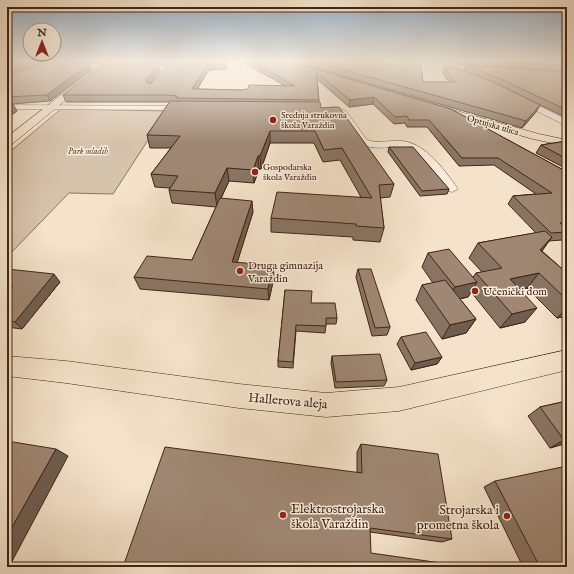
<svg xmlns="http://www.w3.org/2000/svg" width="574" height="574" font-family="'IM FELL English',serif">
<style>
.green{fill:#d6c3ab;stroke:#8c7460}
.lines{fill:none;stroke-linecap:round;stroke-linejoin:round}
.minor-casing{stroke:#6f5442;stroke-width:1}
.major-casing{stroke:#432415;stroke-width:1}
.minor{fill:#f8eddd;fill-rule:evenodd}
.major{fill:#f4e3ca;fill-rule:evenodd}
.wall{fill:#897463;stroke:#432415}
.shaded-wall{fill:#6f5e50;stroke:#432415}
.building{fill:#9f8773;stroke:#432415}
.poi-dot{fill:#8f2418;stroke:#f8eddd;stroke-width:1.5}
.labels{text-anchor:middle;stroke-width:3;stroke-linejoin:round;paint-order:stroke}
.far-poi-label{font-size:9px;fill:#432415;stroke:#f8eddd;text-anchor:start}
.far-street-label{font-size:9px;fill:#432415;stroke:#f8eddd}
.far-park-label{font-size:9px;font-style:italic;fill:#684c3a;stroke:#f8eddd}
.poi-label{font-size:11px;fill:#432415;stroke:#f8eddd;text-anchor:start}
.near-street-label{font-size:13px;fill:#432415;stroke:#f8eddd}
.near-poi-label{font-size:13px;fill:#432415;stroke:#f8eddd;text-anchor:start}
</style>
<rect width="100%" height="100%" fill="#f4e3ca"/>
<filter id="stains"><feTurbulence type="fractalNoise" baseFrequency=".005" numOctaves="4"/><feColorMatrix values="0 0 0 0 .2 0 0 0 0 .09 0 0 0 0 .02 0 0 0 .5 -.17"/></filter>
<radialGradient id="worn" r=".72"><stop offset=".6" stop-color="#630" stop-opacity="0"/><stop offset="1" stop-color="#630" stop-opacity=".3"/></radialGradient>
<path class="green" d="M61,109L167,111L113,194L69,193L7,257V154Z"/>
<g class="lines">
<g class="minor-casing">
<path id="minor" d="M40,61H63L117,66L120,68C115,72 48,65 40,61Z
M168,66L171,68L170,69L139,70L136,68L139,66Z
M452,66H485L488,68L485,70L454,69L452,68Z
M518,98H524L567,120V126L518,102Z
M7,105L186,106L190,108L186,110L7,109Z
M334,107L346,111L367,140C379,144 390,140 402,141C426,143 445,171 458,189L452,192L448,191C435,175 420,146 396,147C385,147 372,150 362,144C352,139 349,122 340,115C334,109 325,115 320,110L324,108Z"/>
</g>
<g class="major-casing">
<path id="major" d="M105,61H113L11,145L7,146V137Z
M439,106L539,134L567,140V146L533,139L435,111L434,109L435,107Z
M567,350V370L399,411L326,417L239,408L66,383L7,376V356L66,361L239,384L326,393L399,387Z"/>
</g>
<use href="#minor" class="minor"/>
<use href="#major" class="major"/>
</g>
<path class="wall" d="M7,61H42L43,63L33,67L89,64L91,70L50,101L12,104L17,111L7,118Z
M80,61H102L99,64Z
M111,61H226V63L227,69L209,70L197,89L242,90L284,85L241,61H288L451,109L567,172V234L562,240L549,241L542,251L567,273V316L557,318L527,288L519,289L525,322L500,328L471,292L468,297L460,299L476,319L466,333L442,339L416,300L422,285L433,283L422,267L428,253L473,277L476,273L482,272L469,258L478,243L536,233L508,204L513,196L536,194L494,165L459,166L427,127H407L405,123L394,124L373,104L349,107L317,79L319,102L321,108L394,184L390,197L380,198L384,228L380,242L353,240V237L271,232V218L361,197L340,160L323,162L314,143H270L261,169H259L254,183L229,181L221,198L253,212L237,262L274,277L269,300L140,289L134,277L192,260L216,207L172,203L169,190L170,188L155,187L151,174L171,148H150L147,135L170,102H66L63,95L158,65L160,71L150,83L151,84L171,62H169L165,64H112Z
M292,61H420L423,82H449L443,73L445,67L464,71L466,65L567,72V118L540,105L536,112L522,128Z
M451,61H567V72L454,64Z
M567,141V169L536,153L541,145Z
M389,147L449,189L447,194L420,196L388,152Z
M7,269L60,282L22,329L7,327Z
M358,269L390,327L387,335L372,336L356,277Z
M285,290L311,303L337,318L336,324H326L325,333L296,331L293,368L278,367V361Z
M401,337L442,357L437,364L411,370L397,344Z
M332,356L387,380L384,386L335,388L331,363Z
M567,401V443L550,448L528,416L540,407Z
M361,444L452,539L442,542L370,532L123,567L357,473V452Z
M495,481L567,567H523L484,487Z"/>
<path class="shaded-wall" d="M29,61H42L43,63L7,76V69Z
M165,61H169V62L165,64Z
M226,63L227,69L209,70L193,96L192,89L208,64Z
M89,64L91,70L50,101L47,95Z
M158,65L160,71L148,86L146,80Z
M374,97L373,104L349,107L350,100Z
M13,104L17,111L7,118V108Z
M540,105L536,112L522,128L526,121Z
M270,131V143L261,169L260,156Z
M258,156L259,169L254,183L253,170Z
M227,168L229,181L217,207L215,193Z
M252,201L253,212L234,273L232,262Z
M552,237L541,252L540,250Z
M273,265L274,277L269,300L268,289Z
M539,273L527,288L499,294L510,279Z
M54,274L60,282L22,329L15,322Z
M477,282L468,297L447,301L455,287Z
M537,308L525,322L500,328L512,314Z
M567,308V316L557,318Z
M476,319L466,333L442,339L450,325Z
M442,357L437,364L411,370L415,363Z
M567,439V443L550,448L564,440Z
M56,449L68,456L9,567H7V536Z"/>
<path class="building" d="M7,61H29L7,69Z
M50,61H68L89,64L47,95L7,97V76Z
M171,61H226V63L208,64L192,89L242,90L248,89L249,85L295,86L251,61H288L451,109L567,172V223H560L567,230V232L551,233L513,196L552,193L498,158H462L429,120H409L407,116L395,117L374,97L350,100L316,72L319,100L176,98L177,96L168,95H63L102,65H158L146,80V82L151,84Z
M312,61H420L423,82H455L445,67H454L491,81L540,105L526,121Z
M501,61H567V66Z
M466,65L567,72V110L496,77Z
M170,101L320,102L321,108L339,107L394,184L379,185L384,228L356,226V224L271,218L277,192L372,198L342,148L324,150L315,131H270L260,156H258L253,170L227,168L215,193L169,190L178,176L151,174L180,136L147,135Z
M7,103L13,104L7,108Z
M567,141V159L541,145Z
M389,147H413L449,189L422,191Z
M220,198L252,201L232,262L273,265L268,289L134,277L147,256L192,260Z
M545,231L552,237L540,250L567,273V300L539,273L510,279L537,308L512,314L476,273L502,268L478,243Z
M449,249L477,282L455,287L428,253Z
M7,269L54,274L15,322L7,321V292L13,286L7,285Z
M358,269H371L390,327L375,328Z
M445,280L476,319L450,325L422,285Z
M285,290L312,291L311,303H335L337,318H326V326L296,325L293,362L278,361Z
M426,332L442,357L415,363L401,337Z
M380,354L387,380L336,382L332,356Z
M567,401V439L564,440L540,407Z
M7,441L56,449L7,536Z
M361,444L438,454L452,539L370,528L371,553L448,564L449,567H123L165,447L362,473Z
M567,466V567H540L495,481Z"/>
<linearGradient id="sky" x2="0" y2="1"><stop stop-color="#95adc3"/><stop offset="0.43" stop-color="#faf2e7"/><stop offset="1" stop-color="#faf2e7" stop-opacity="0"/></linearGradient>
<rect width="574" height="142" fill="url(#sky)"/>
<g class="poi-dot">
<circle cx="273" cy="120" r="4"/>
<circle cx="255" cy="172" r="4"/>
<circle cx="240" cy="271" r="4"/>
<circle cx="475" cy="291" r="4"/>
<circle cx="283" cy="515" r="4"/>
<circle cx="507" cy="516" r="4"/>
</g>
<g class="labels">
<g class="far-poi-label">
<text x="281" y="118">Srednja strukovna<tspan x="281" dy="10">škola Varaždin</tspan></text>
<text x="263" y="170">Gospodarska<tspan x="263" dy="10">škola Varaždin</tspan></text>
</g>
<g class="far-street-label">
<text transform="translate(493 125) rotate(16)" y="3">Optujska ulica</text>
</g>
<g class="far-park-label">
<text x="88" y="154">Park mladih</text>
</g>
<g class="poi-label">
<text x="248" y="269">Druga gimnazija<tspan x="248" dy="13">Varaždin</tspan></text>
<text x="483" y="295">Učenički dom</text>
</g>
<g class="near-street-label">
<text transform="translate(288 400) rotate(5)" y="5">Hallerova aleja</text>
</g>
<g class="near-poi-label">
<text x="291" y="513">Elektrostrojarska<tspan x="291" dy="15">škola Varaždin</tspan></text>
<text x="499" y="514" text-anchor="end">Strojarska i<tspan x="499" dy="15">prometna škola</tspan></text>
</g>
</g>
<rect width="574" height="574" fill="none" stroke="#f4e3ca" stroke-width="24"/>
<rect x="8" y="8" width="558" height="558" fill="none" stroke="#432415" stroke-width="2"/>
<rect x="12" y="12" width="550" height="550" fill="none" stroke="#432415"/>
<g transform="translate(42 42)"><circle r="19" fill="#f8eddd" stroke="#b09d8d"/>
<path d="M0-3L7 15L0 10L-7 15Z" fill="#8f2418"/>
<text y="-6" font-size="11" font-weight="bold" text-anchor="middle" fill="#432415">N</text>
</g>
<rect width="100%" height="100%" filter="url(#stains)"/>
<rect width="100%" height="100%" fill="url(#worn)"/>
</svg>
